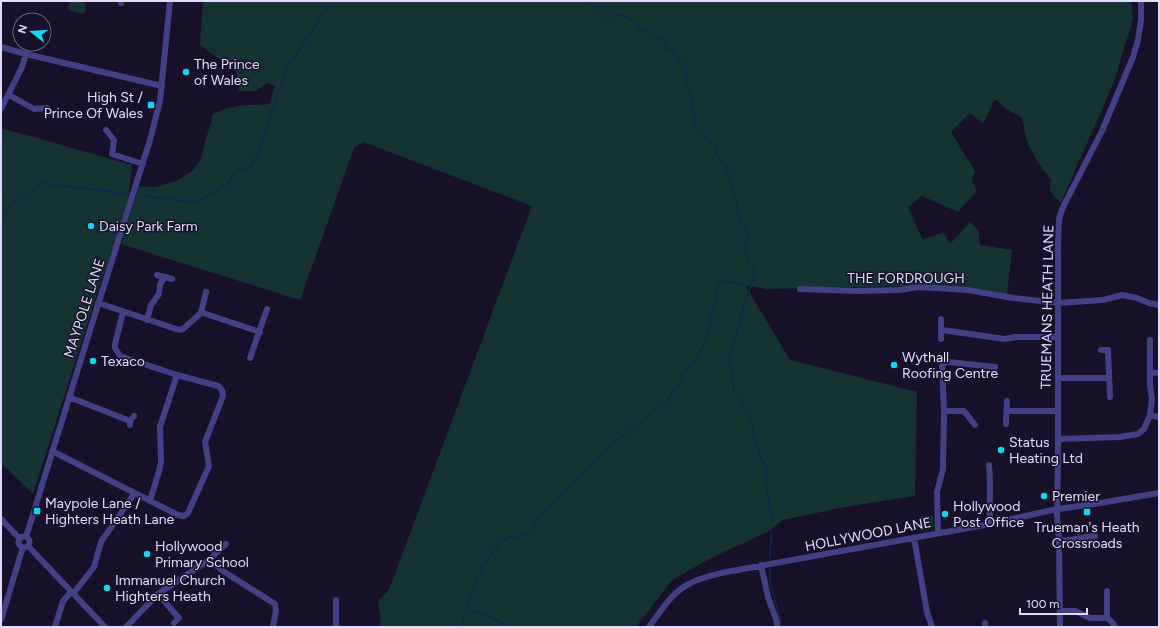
<svg xmlns="http://www.w3.org/2000/svg" width="1160" height="628" font-family="Figtree,sans-serif">
<style>
.green{fill:#153332}
.lines{fill:none;stroke-linecap:round;stroke-linejoin:round}
.stream{stroke:#12274d;stroke-width:1.5}
.minor{stroke:#444085;stroke-width:6}
.poi-dot{fill:#13d7f2;stroke:#171229;stroke-width:1.5}
.labels{text-anchor:middle;stroke-width:3;stroke-linejoin:round;paint-order:stroke}
.poi-label{font-size:14px;fill:#e1dcfd;stroke:#171229;text-anchor:start}
.street-label{font-size:14px;fill:#e1dcfd;stroke:#171229}
</style>
<rect width="100%" height="100%" fill="#171229"/>
<path class="green" d="M70,1H86L85,14L69,11L68,9Z
M203,1H1131L1133,19L1113,85L1061,202C1052,195 1048,192 1051,180L1038,163L1027,142L1022,118L1005,108L995,99L983,124L970,113L951,132L975,171L972,181L977,191L958,212L922,196L908,207L923,240L943,232L950,244L970,222L978,230L980,245L1012,250L1007,295L971,287L899,286L767,289L745,285L790,360L917,392L915,496L850,506L782,520L768,532L713,557L672,580L636,627H378L381,621L378,601L389,590L532,206L363,142L354,148L300,300L121,244L139,186L155,187L177,181L192,171L200,161L213,114C225,108 238,105 251,105C258,105 262,106 270,103L275,86L267,83L256,91H239L234,62L219,59L200,45Z
M1,128L132,165L129,194L121,225L101,281L33,494L1,463Z
M919,516H933V526L932,529L921,531Z"/>
<g class="lines">
<path class="stream" d="M590,1L606,18C622,11 632,17 641,30L651,32L655,38H662L666,44V52L673,49L678,61L683,64L687,72L686,82L690,95L695,125L703,132L705,138L716,148V155L725,165L729,175L740,218L748,235L745,253L755,273L753,281
M142,196L192,202L204,198L229,183L234,172L251,167L262,143L274,104L276,99L287,67L303,45L324,12L334,1
M1,217L13,203L42,183L129,194
M752,283L746,299L729,361L734,392L742,402L750,419L760,455L766,467V480L772,523L770,557
M770,569V581L782,627
M469,609L505,624
M461,627L472,589L484,565L501,542L509,537L526,535L533,530L539,515L588,469L616,441L666,402L679,383L685,371L696,358L705,342L710,326L719,280L750,286"/>
<path class="minor" d="M121,3V1
M1,47L26,54L162,86
M9,95L34,109L47,108
M1,109L22,67L26,54
M106,130L114,140L112,154L143,164
M157,275L172,279
M800,289L857,291L899,290L918,287L968,290L1013,298L1058,303L1103,300L1122,295L1137,298L1149,303L1159,305
M98,303L179,330L183,329L201,313H203L260,332
M201,313L206,292
M147,320L151,305L159,294L160,285L164,277
M942,330L1005,339L1016,337H1058
M941,339V319
M1101,350H1108L1110,397
M250,358L267,309
M1150,372L1159,373
M1058,378H1109
M69,397L130,421
M944,411H964L975,425
M1007,411H1058
M1150,415L1159,417
M1006,424L1007,401
M130,425V421L134,416
M1058,439L1120,437L1138,434L1144,429L1150,415L1152,399L1150,385V340
M52,451L178,515L184,516L188,513L209,466L205,442L223,396C223,391 222,388 218,386L177,375L120,356L115,348V344L123,312
M989,465C991,484 989,504 990,524
M150,501L159,471L161,462L160,427L177,375
M1,519L20,539
M938,533L937,492L943,469L944,411L942,366L944,363L948,362L995,367
M18.5 542a5.5 5.5 0 1 1 11 0a5.5 5.5 0 1 1-11 0Z
M26,537L91,327L150,140L160,101L170,1
M914,538L927,612L932,627
M1059,541C1072,540 1083,537 1095,536
M28,546L105,627
M209,560L223,571L275,604L276,611L273,627
M761,565L768,597L777,622V627
M73,594L94,567L101,542L134,494
M158,594L179,618L174,623
M1060,611H1075L1090,618H1107L1112,622L1115,627
M1107,618V591
M1,620L23,547
M55,627L63,601L71,592
M126,627L158,594L209,560L226,544
M336,627V600
M649,627C660,612 672,592 689,584C699,578 711,576 721,573L990,524L1052,510L1094,504L1159,493
M985,627V623
M1060,627L1059,541L1057,515L1058,456V244L1059,219L1063,207L1102,131L1133,57L1138,40L1141,20V1"/>
</g>
<g class="poi-dot">
<circle cx="186" cy="72" r="4"/>
<rect x="147" y="101" width="8" height="8" rx="2"/>
<circle cx="91" cy="226" r="4"/>
<circle cx="93" cy="361" r="4"/>
<circle cx="894" cy="365" r="4"/>
<circle cx="1001" cy="450" r="4"/>
<circle cx="1044" cy="496" r="4"/>
<rect x="33" y="507" width="8" height="8" rx="2"/>
<rect x="1083" y="508" width="8" height="8" rx="2"/>
<circle cx="945" cy="514" r="4"/>
<circle cx="147" cy="554" r="4"/>
<circle cx="107" cy="588" r="4"/>
</g>
<g class="labels">
<g class="poi-label">
<text x="194" y="69">The Prince<tspan x="194" dy="16">of Wales</tspan></text>
<text x="143" y="102" text-anchor="end">High St /<tspan x="143" dy="16">Prince Of Wales</tspan></text>
<text x="99" y="231">Daisy Park Farm</text>
<text x="902" y="362">Wythall<tspan x="902" dy="16">Roofing Centre</tspan></text>
<text x="101" y="366">Texaco</text>
<text x="1009" y="447">Status<tspan x="1009" dy="16">Heating Ltd</tspan></text>
<text x="1052" y="501">Premier</text>
<text x="45" y="508">Maypole Lane /<tspan x="45" dy="16">Highters Heath Lane</tspan></text>
<text x="953" y="511">Hollywood<tspan x="953" dy="16">Post Office</tspan></text>
<text x="1087" y="532" text-anchor="middle">Trueman's Heath<tspan x="1087" dy="16">Crossroads</tspan></text>
<text x="155" y="551">Hollywood<tspan x="155" dy="16">Primary School</tspan></text>
<text x="115" y="585">Immanuel Church<tspan x="115" dy="16">Highters Heath</tspan></text>
</g>
<g class="street-label">
<text x="906" y="283">THE FORDROUGH</text>
<text transform="translate(1047 307) rotate(-89)" y="5">TRUEMANS HEATH LANE</text>
<text transform="translate(84 308) rotate(-72)" y="5">MAYPOLE LANE</text>
<text transform="translate(868 534) rotate(-11)" y="5">HOLLYWOOD LANE</text>
</g>
</g>
<rect width="1160" height="628" fill="none" stroke="#e1dcfd" stroke-width="4"/>
<g transform="translate(32 32) rotate(287)"><circle r="19" fill="#171229" stroke="#68637e"/>
<path d="M0-3L7 15L0 10L-7 15Z" fill="#13d7f2"/>
<text y="-6" font-size="11" font-weight="bold" text-anchor="middle" fill="#e1dcfd">N</text>
</g>
<path d="M1020 608v6h67v-6" fill="none" stroke="#e1dcfd" stroke-width="2"/>
<text x="1026" y="608" font-size="12" fill="#e1dcfd" stroke="#171229" stroke-width="3" paint-order="stroke">100 m</text>
</svg>
